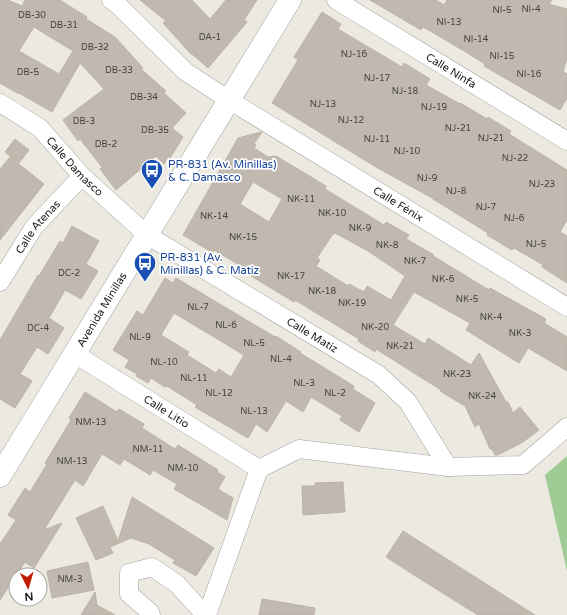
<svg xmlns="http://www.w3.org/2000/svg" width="567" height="615" font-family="'Varela Round',sans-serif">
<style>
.forest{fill:#9fcb95}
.building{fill:#c1b9b0;stroke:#bdb2a3;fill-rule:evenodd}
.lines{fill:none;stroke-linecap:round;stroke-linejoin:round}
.minor-casing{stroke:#a2a2a2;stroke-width:19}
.tertiary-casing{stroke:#a2a2a2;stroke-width:23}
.minor{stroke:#fff;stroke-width:18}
.tertiary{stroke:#fff;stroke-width:22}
.labels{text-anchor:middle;stroke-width:3.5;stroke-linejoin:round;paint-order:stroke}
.number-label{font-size:9px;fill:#444240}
.street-label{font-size:11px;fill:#1b1b1b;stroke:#fff}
.transit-label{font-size:11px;fill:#164399;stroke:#fff;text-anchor:start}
</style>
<rect width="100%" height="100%" fill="#eceae0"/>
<path class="forest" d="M567,456V571L545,475Z"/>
<path class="building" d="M0,0H8L22,6L25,0H60L87,17L86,19L115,37L143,68L141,69L166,91L164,93L186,113L172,128L183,137L170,158L168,156L164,164L156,156L116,190L100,169L102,167L80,139L78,141L63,120L104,89L80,63L52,112L19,93V94L0,83ZM34,27L73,51L59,74L19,51Z
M140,0H192L210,19L226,0H257L244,20L247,22L208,68L192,54H191L163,23L166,21Z
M370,0H436L444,5L447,0H552L549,4L567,9V58L563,71L567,74V98L560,110L484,66L485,64L464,51L425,28L423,27L421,30Z
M322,12L341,24L338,29L402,67L404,63L430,79L426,85L460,104V103L487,119L488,117L511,131L509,134L567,170V220L560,232L567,236V283L542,267L543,265L514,248L512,250L487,235L488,233L433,199H434L376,167L272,103L298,60L294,57Z
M261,132H262L254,144L256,145L254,148L268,157L276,156L326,186L325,189L384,225L386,222L409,235L406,239L434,255L433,256L489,290L490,288L546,319L544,323L567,337V371L528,348L519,363L466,330L470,323L414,292L393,325L425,344L428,338L471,365L479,353L506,402H508L513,413L520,407L539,430L523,442L498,455H495L492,449H490L479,424L475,427L465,406L440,391L441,390L376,349L375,352L358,341L359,339L295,300L294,302L241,270L243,267L214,250L213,252L211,250L210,251L183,235L238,138ZM253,182L282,199L269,222L240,204ZM335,233L368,251L405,276L391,300L367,286L364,292L349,284L348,286L316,266L320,260L317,258L333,234H334Z
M15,139L29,150L19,163L5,152Z
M10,157L44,184L0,240V169Z
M72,226L99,241L86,264L98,271L81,299L65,290L49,318L64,328L48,354L37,347L20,374L32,381L15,408L0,399V340L38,275L39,276L60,241L63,243Z
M165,278L173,283L176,278L275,337L276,336L301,352L300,353L354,386L353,389L375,403L359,432L340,420L342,416L311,397L303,412L286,401L267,432L256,424L248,438L195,407L197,405L167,386L165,387L151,378L148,383L136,376L137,374L125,367L129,360L113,350L137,311L143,315ZM174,313L244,355L231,377L219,369L216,373L187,355L189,352L161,335Z
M85,392L117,412L119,409L144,424L142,428L175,449L178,445L218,470L217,472L225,477L218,489L233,498L227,520L174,489L177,484L153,470L150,475L124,459L120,465L102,454L83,486L75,480L44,530L62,523L34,568L25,562L0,600V544L16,520L8,515L25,488L30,492L47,464L45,463L71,420L69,418Z
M343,482L345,512L303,515L302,486H315V483Z
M132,497L214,548L196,576L173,563L175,560L149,544L131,538L110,547L113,553L96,560L76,518L103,506L118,541Z
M403,531L494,589L535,615H478L417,577L386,557Z
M88,562L94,590L52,598L47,571Z
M95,592L97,605L115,615H81Z
M262,599L315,608L314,615H259Z"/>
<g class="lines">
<g class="minor-casing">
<g id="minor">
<path id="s1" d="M111,0L117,4L186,72L229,100L567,307"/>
<path id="s2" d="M336,0L567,141"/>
<path id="s3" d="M0,103L40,128L82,176L147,235L379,375L408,402L448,467"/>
<path id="s4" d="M0,282L34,227L82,176"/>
<path id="s5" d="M75,354L259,469"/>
<path d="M151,615L150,612L129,594V573L152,567L177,584L205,615"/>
<path d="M207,615L259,469L299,449L448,467L523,465L567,427"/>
</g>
</g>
<g class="tertiary-casing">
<g id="tertiary">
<path id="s6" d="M0,476L290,0"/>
</g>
</g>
<use href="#minor" class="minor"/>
<use href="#tertiary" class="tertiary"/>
</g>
<defs>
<g id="bus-pin" transform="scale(1.15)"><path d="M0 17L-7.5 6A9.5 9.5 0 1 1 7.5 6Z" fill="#1a4fb4" stroke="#fff"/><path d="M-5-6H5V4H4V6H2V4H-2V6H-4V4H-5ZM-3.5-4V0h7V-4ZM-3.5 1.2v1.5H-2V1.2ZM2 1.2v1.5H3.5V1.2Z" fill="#fff"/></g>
</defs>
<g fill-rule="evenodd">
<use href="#bus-pin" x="152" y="170"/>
<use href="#bus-pin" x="145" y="263"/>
</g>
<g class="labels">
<g class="number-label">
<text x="531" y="12">NI-4</text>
<text x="502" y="13">NI-5</text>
<text x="32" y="18">DB-30</text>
<text x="449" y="25">NI-13</text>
<text x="64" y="28">DB-31</text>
<text x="210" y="40">DA-1</text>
<text x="476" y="42">NI-14</text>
<text x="95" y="50">DB-32</text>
<text x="354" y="57">NJ-16</text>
<text x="502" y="59">NI-15</text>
<text x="119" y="73">DB-33</text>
<text x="28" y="75">DB-5</text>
<text x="529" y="77">NI-16</text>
<text x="377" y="81">NJ-17</text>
<text x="405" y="94">NJ-18</text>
<text x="144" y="100">DB-34</text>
<text x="323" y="107">NJ-13</text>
<text x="434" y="110">NJ-19</text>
<text x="351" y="123">NJ-12</text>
<text x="84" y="124">DB-3</text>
<text x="458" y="131">NJ-21</text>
<text x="155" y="133">DB-35</text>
<text x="491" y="141">NJ-21</text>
<text x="377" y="142">NJ-11</text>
<text x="106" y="147">DB-2</text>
<text x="407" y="154">NJ-10</text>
<text x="515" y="161">NJ-22</text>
<text x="427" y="181">NJ-9</text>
<text x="542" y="187">NJ-23</text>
<text x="456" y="194">NJ-8</text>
<text x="301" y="202">NK-11</text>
<text x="486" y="210">NJ-7</text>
<text x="332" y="216">NK-10</text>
<text x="214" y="219">NK-14</text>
<text x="514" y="221">NJ-6</text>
<text x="360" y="231">NK-9</text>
<text x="243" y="240">NK-15</text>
<text x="536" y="247">NJ-5</text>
<text x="387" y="248">NK-8</text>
<text x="415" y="264">NK-7</text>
<text x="69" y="276">DC-2</text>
<text x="291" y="279">NK-17</text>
<text x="443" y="282">NK-6</text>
<text x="322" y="294">NK-18</text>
<text x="467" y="302">NK-5</text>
<text x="352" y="306">NK-19</text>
<text x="198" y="310">NL-7</text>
<text x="491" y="320">NK-4</text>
<text x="226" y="328">NL-6</text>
<text x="375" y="330">NK-20</text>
<text x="38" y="331">DC-4</text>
<text x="520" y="336">NK-3</text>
<text x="140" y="340">NL-9</text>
<text x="254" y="346">NL-5</text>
<text x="400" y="349">NK-21</text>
<text x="281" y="362">NL-4</text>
<text x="164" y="365">NL-10</text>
<text x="457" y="377">NK-23</text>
<text x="194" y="381">NL-11</text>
<text x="304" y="386">NL-3</text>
<text x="219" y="396">NL-12</text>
<text x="335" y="396">NL-2</text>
<text x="482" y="399">NK-24</text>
<text x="254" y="414">NL-13</text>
<text x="91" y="425">NM-13</text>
<text x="148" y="452">NM-11</text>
<text x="72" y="464">NM-13</text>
<text x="183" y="471">NM-10</text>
<text x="70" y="582">NM-3</text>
</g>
<g class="street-label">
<text dy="4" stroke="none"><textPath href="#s2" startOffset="135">Calle Ninfa</textPath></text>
<text dy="4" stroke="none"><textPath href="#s3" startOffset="99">Calle Damasco</textPath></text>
<text dy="4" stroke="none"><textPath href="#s1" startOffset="354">Calle Fénix</textPath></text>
<text dy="4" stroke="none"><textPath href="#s4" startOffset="67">Calle Atenas</textPath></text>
<text dy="4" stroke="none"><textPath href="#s6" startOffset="195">Avenida Minillas</textPath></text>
<text dy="4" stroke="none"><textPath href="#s3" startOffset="392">Calle Matiz</textPath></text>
<text dy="4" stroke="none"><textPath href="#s5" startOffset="108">Calle Litio</textPath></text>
</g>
<g class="transit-label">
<text x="168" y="168">PR-831 (Av. Minillas)<tspan x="168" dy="13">&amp; C. Damasco</tspan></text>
<text x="160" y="261">PR-831 (Av.<tspan x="160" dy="13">Minillas) &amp; C. Matiz</tspan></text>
</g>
</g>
<g transform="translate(28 587) rotate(175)"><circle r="19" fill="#ffffff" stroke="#a4a4a4"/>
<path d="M0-3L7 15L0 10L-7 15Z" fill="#c11c05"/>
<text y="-6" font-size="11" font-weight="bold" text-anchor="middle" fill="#1b1b1b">N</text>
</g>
</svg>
